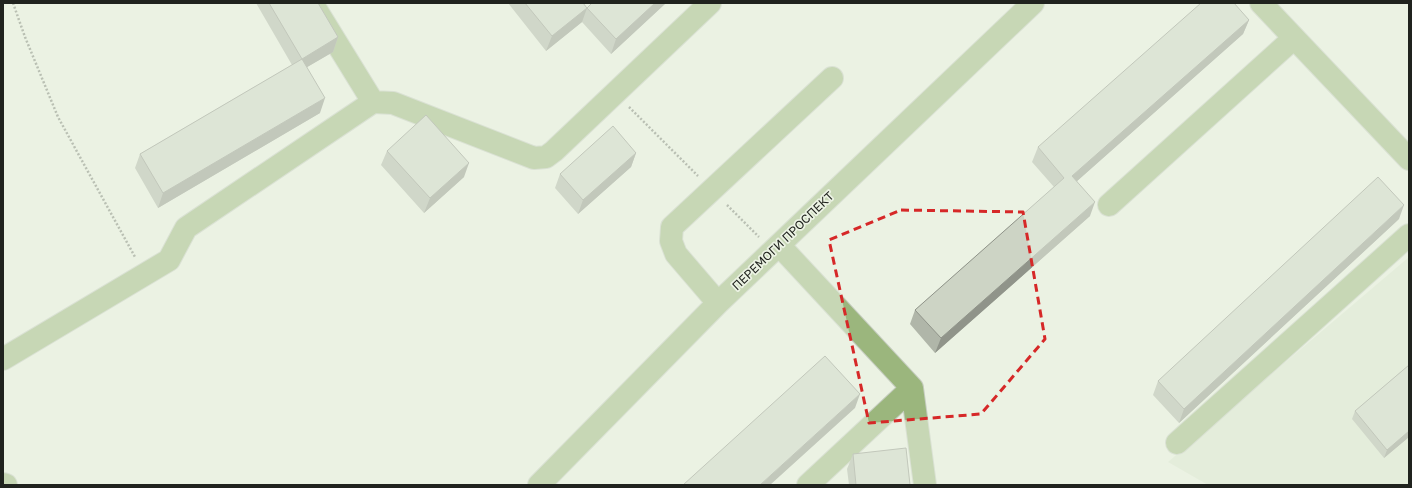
<svg xmlns="http://www.w3.org/2000/svg" width="1412" height="488" font-family="'Golos Text',sans-serif">
<style>
.built{fill:#dce7d1}
.lines{fill:none;stroke-linecap:round;stroke-linejoin:round}
.minor-casing{stroke:#c6cdc0;stroke-width:24}
.path{stroke:#7e8379;stroke-width:2.5;stroke-dasharray:2 2;stroke-linecap:butt}
.minor{stroke:#9bb67d;stroke-width:22}
.wall{fill:#b0b6a9}
.shaded-wall{fill:#90948a}
.building{fill:#cdd4c5;stroke:#90948a}
.marked{fill:none;stroke:#d62828;stroke-width:3;stroke-dasharray:8 5;stroke-linejoin:round}
.labels{text-anchor:middle;stroke-width:3.5;stroke-linejoin:round;paint-order:stroke}
.street-label{font-size:12px;fill:#20231e;stroke:#ebf2e3}
</style>
<rect width="100%" height="100%" fill="#ebf2e3"/>
<path class="built" d="M1409,257V485H1208L1168,462Z"/>
<g class="lines">
<g class="minor-casing">
<path id="minor" d="M312,3L373,102
M1261,3L1409,159
M1109,205L1294,38
M779,245L912,388L925,485
M718,303L676,254L671,241L672,227L832,78
M3,359L169,260L186,228L373,102L393,103L534,158L546,157L554,151L710,3
M1177,443L1409,235
M3,484L6,485
M539,485L718,303L1033,3
M808,485L912,388"/>
</g>
<path class="path" d="M13,3L25,37L58,117L135,257
M629,107L698,176
M727,205L759,237"/>
<use href="#minor" class="minor"/>
</g>
<path class="wall" d="M256,3H318L338,37L333,52L307,67L320,113L158,208L135,168L140,154L292,65Z
M508,3H583L587,8L592,3H666L611,54L582,22L546,51Z
M1249,20L1243,34L1077,181L1090,216L935,353L910,324L915,310L1054,187L1032,162L1038,147Z
M387,151L464,177L424,213L381,165Z
M636,153L631,167L578,214L555,188L560,174Z
M1399,219L1179,423L1153,395L1158,381Z
M1409,365V437L1384,458L1352,419L1355,411Z
M853,454L910,485H849L847,469Z"/>
<path class="shaded-wall" d="M655,3H666L611,54L616,39Z
M587,8L582,22L546,51L552,36Z
M1249,20L1243,34L1067,190L1072,176Z
M338,37L333,52L297,73L302,59Z
M325,98L320,113L158,208L163,193Z
M636,153L631,167L578,214L583,200Z
M469,163L464,177L424,213L430,198Z
M1095,202L1090,216L935,353L941,338Z
M1404,205L1399,219L1179,423L1184,409Z
M860,394L855,408L770,485H760Z
M1409,431V437L1384,458L1387,450Z"/>
<path class="building" d="M269,3H318L338,37L302,59Z
M525,3H583L587,8L552,36Z
M592,3H655L616,39L587,8Z
M1201,3H1234L1249,20L1072,176L1095,202L941,338L915,310L1064,178L1038,147Z
M302,59L325,98L163,193L140,154Z
M426,115L469,163L430,198L387,151Z
M613,126L636,153L583,200L560,174Z
M1378,177L1404,205L1184,409L1158,381Z
M825,356L860,394L760,485H683Z
M1409,365V431L1387,450L1355,411Z
M906,448L910,485H856L853,454Z"/>
<path d="M0 0H1412V488H0ZM901,210L1023,212L1045,339L981,414L869,423L829,240Z" fill="#ebf2e3" fill-opacity=".55" fill-rule="evenodd"/>
<path class="marked" d="M901,210L1023,212L1045,339L981,414L869,423L829,240Z"/>
<g class="labels">
<g class="street-label">
<text transform="translate(783 241) rotate(-44)" y="4">ПЕРЕМОГИ ПРОСПЕКТ</text>
</g>
</g>
<rect width="1412" height="488" fill="none" stroke="#20231e" stroke-width="8"/>
</svg>
